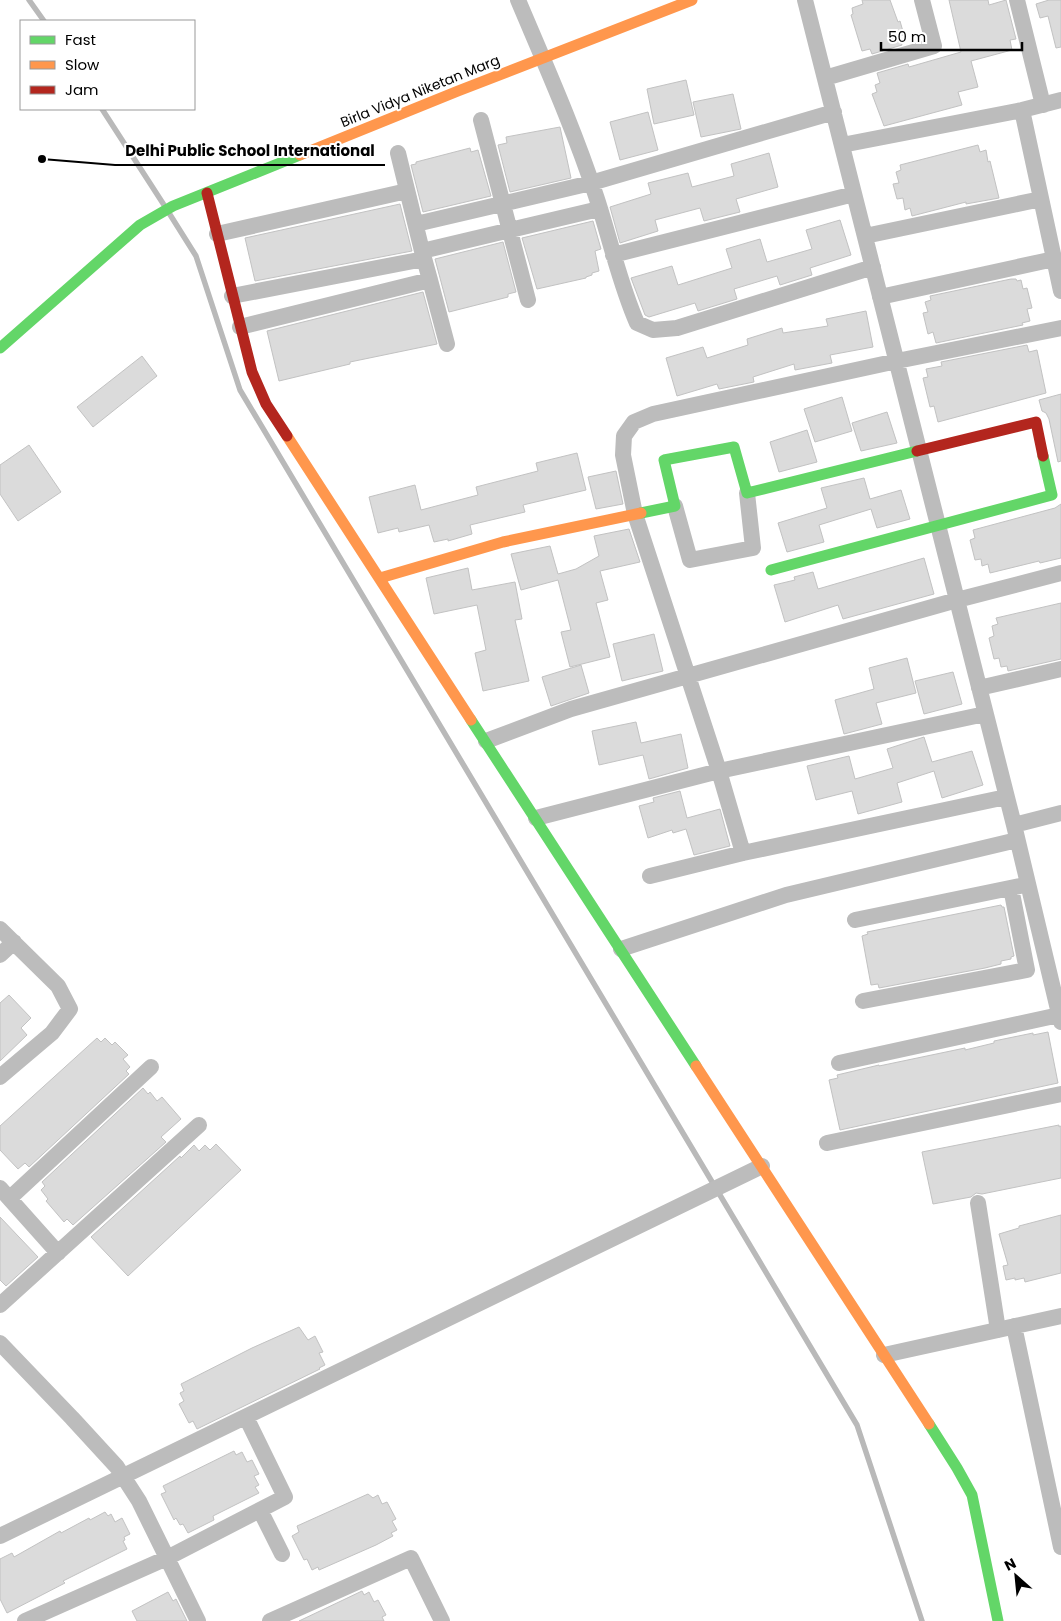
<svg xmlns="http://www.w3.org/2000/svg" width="1061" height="1621" font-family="Poppins,sans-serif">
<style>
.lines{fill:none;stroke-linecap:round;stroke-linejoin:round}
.stream{stroke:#b9b9b9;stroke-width:5.5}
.building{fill:#dbdbdb;stroke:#c2c2c2}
.street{stroke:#bcbcbc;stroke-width:16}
.fast{stroke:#63d668;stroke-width:11}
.slow{stroke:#ff974d;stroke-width:11}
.jam{stroke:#b3261e;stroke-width:11}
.labels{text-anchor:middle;stroke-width:4;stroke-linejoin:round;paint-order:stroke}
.street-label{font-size:14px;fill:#000;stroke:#fff}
.leader{fill:none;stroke:#000;stroke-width:2}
.callout-dot{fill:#000;stroke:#fff;stroke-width:2}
.callout-label{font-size:15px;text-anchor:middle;font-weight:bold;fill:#000;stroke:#fff;stroke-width:4;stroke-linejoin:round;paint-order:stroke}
</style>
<rect width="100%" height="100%" fill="#fff"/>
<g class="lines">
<path class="stream" d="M29,0L44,21
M102,109L164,205
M169,213L196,256L240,390L857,1425L922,1621"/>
</g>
<path class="building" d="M862,0H890L898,22L900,21L904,35L899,36L902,45L872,54L870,49L862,51L851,15L853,14L852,8L863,4Z
M949,0H988L989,5L1006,0L1016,39L1010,40L1012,50L971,61L978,87L958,92L962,105L884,126L872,94L877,92L875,85L880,83L877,73L908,64L909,67L961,52Z
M1049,0H1061V47L1056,48L1048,16L1040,18L1036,4Z
M686,80L694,115L654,124L647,89Z
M733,94L741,129L701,137L693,102Z
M648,112L658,150L620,160L610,122Z
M560,127L571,178L510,192L498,145L507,143L506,137Z
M978,145L980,152L986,150L988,162L990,161L999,198L966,204V202L912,216L910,208L905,210L903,198L897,199L893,184L899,183L896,172L901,170L900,165Z
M470,148L471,152L478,150L491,196L423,212L411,165L416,164V162Z
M769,153L778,187L736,199L740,212L704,221L700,208L655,220L658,231L620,243L610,207L651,194L648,183L688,173L692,187L734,176L731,164Z
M400,204L412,251L255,281L245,238Z
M840,220L851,255L810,268L812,275L780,285L777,276L734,289L737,299L698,311L695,303L649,317L645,315L631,278L672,266L678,285L732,268L726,249L760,239L767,262L812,249L806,230Z
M593,221L601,249L595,251L599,271L592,273V275L586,277V278L537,289L522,238Z
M503,242L516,292L508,294V297L449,312L435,259Z
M1011,279H1016L1017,281L1021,280L1023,289L1027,288L1032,308L1027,309L1030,321L1022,323L1023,325L936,343L933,332L928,334L923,313L928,312L925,302L931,300L930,296Z
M423,292L437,344L350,362V364L279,381L267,331Z
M866,311L873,347L830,355L832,363L795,370L794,364L753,377L754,382L719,389L717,384L677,396L666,358L703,347L707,358L748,345L747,339L763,334L782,328L783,333L828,326L826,319Z
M1027,345L1029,352L1037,350L1046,393L938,422L934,406L930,407L923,378L928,377L926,369L942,366L941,362Z
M142,356L157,376L93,427L77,407Z
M1061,394V461L1058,462L1049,419L1046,413L1042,411L1039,400Z
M842,397L852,431L815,442L804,409Z
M887,412L897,443L861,451L852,423Z
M807,430L817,462L779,472L770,442Z
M29,445L61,492L18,521L0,494V465Z
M577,453L586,490L523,505L525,512L470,525L472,534L448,541V539L434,542L429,525L399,532L398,528L378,533L369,497L415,485L421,510L478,495L476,487L538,471L536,463Z
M616,471L623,504L596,509L588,477Z
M864,478L870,499L901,490L910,519L877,528L871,509L819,525L824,542L787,552L778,523L827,508L821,488Z
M1061,504V558L1040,563L1039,561L990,573L988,564L982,566L981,559L975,560L970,540L975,538L973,530L1055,508Z
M629,529L640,562L600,571L608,600L596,603L610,657L570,667L561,632L571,630L558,580L521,590L511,554L550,546L558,574L576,569L599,556L594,536Z
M924,558L934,594L843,619L838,605L785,622L774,585L795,580L794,577L813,572L818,589Z
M468,568L472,590L515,582L522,619L515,620L529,681L483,691L475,653L486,650L477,605L434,614L426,578Z
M1061,603V659L1008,671L1007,666L1001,667L999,658L994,659L989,638L994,636L992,626L998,624L996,618Z
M654,634L663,671L622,681L613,644Z
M907,658L916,693L876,703L882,724L844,734L835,700L874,689L869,668Z
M581,665L589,693L551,706L542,677Z
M953,672L962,704L924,714L915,681Z
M636,722L641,743L681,734L688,768L649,779L643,755L599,765L592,731Z
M924,737L932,762L972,751L983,785L942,798L934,771L897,783L902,802L858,814L852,791L816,800L807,766L849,756L855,779L893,768L887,749Z
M680,791L687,818L720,809L730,846L694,855L686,829L673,833L672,830L648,838L639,806L654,802L653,798Z
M1001,905L1002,907H1004L1014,956L1011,957V959L1001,961V964L985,968L879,988L878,984L871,985L862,936L868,934L867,932Z
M9,995L31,1018L21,1028L27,1035L0,1061V1003Z
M1048,1032L1058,1083L840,1130L829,1080L838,1078L837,1075L879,1065V1066L965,1048V1050L994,1043V1041L1033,1033V1035Z
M97,1038L101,1042L105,1038L112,1045L115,1042L128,1055L123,1059L130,1067L126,1071L129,1074L29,1167L25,1163L18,1169L0,1150V1126Z
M143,1088L148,1094L150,1092L157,1101L162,1097L181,1119L161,1137L166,1142L73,1225L67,1219L64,1222L46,1201L48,1199L41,1190L45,1186L42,1182Z
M1059,1125V1127L1061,1126V1178L982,1194L976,1193L971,1197L933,1204L922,1152Z
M216,1144L241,1170L128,1276L91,1237L180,1156L181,1158L194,1145L199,1151L205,1145L210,1150Z
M1061,1215V1273L1025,1282L1024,1278L1015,1280V1278L1006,1280L1003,1266L1008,1265L999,1234L1019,1228V1226Z
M0,1217L38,1257L6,1286L0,1280Z
M299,1327L308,1340L315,1336L323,1352L319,1353L325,1365L319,1368L320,1369L197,1429L193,1421L189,1423L179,1404L184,1401L180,1393L184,1391L181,1384L252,1348Z
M234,1451L236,1455L242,1452L247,1462L252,1460L259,1474L254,1476L259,1485L255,1487L259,1493L213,1516L214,1520L188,1533L183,1524L180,1525L176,1518L174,1520L161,1494L166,1492L163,1486Z
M368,1494L373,1498L378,1495L382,1504L387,1502L396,1519L392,1521L397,1530L391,1533L393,1536L376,1545L319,1570L318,1567L312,1570L307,1559L304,1560L292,1536L299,1532L297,1526Z
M105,1512L108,1516L111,1514L115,1522L122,1518L130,1534L124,1537L125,1540L123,1541L127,1549L63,1581L65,1583L7,1613L0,1599V1559L12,1553L14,1557L60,1531L61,1533L89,1518L90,1520Z
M362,1591L364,1595L369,1592L374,1602L378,1600L386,1615L382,1617L384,1621H299Z
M168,1592L173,1601L176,1599L187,1621H137L132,1611Z"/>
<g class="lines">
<path class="street" d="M518,0C545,64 574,129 596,196C610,238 619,282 637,323L653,330L677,328L873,267
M805,0L1014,825L1061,1022
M1017,0L1043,105
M825,78L934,46L922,0
M1022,110L1061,291
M481,120L528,300
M842,145L1022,110L1061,100
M398,153L422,251
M416,224L591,183L834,112
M217,234L407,191
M865,236L1041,199
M613,255L854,194
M430,280L447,344
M232,296L424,259
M880,297L1054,259
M240,327L430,280L422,251L599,209
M675,506L690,560L753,548L747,493
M979,688L1061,669
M486,741L571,709L957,600L1061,573
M536,818L719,771L985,714
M1014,825L1061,813
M743,853L719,771L635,514L623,455L624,436L634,422L653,414L897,361L1061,328
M650,876L743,853L1006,797
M855,920L1020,886
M0,929L58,986L70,1009L52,1033L0,1077
M621,949L786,895L1017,840
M0,955L14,942
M863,1001L1027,970L1011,888
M839,1063L1059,1015
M827,1143L1061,1094
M0,1188L58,1253
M10,1198L151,1067
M978,1203L998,1330
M0,1305L199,1125
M1014,1326L1061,1547
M0,1343L72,1418L117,1467L139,1501L198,1621
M884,1355L1061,1316
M260,1510L282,1554
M0,1536L762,1166
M25,1621L167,1558L285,1497L246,1417
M270,1621L411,1558L442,1621"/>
<path class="fast" d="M0,348L140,225L173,206L300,155
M641,513L675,506L664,460L734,447L747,493L917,451
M771,570L1052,495L1043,456
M471,720L696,1066
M929,1424L957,1468L972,1495L998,1621"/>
<path class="slow" d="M300,155L458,91L692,0
M287,436L471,720
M380,578L503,542L641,513
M696,1066L929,1424"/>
<path class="jam" d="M207,193L252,372L266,404L287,436
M917,451L1036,422L1043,456"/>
</g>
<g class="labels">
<g class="street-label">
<text transform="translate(420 91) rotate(-22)" y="5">Birla Vidya Niketan Marg</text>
</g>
</g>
<path class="leader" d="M42 159L115 165H385"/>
<circle class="callout-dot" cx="42" cy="159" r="5"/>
<g class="callout-label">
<text x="250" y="156">Delhi Public School International</text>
</g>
<rect x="20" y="20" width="175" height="90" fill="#ffffff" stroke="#999999"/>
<rect x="30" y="36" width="25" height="8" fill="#63d668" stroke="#999999"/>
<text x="65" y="45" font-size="15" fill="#000000">Fast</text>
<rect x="30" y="61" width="25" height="8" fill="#ff974d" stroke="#999999"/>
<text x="65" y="70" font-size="15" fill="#000000">Slow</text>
<rect x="30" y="86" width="25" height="8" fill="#b3261e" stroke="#999999"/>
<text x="65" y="95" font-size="15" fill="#000000">Jam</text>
<g transform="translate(1016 1576) rotate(333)" stroke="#ffffff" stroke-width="4" paint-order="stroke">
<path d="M0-4L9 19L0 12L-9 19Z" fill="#000000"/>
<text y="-8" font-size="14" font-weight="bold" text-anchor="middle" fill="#000000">N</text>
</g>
<path d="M881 42v8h141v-8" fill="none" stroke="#000000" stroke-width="2.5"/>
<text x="888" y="42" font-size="15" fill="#000000" stroke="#ffffff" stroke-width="4" paint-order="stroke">50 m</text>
</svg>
